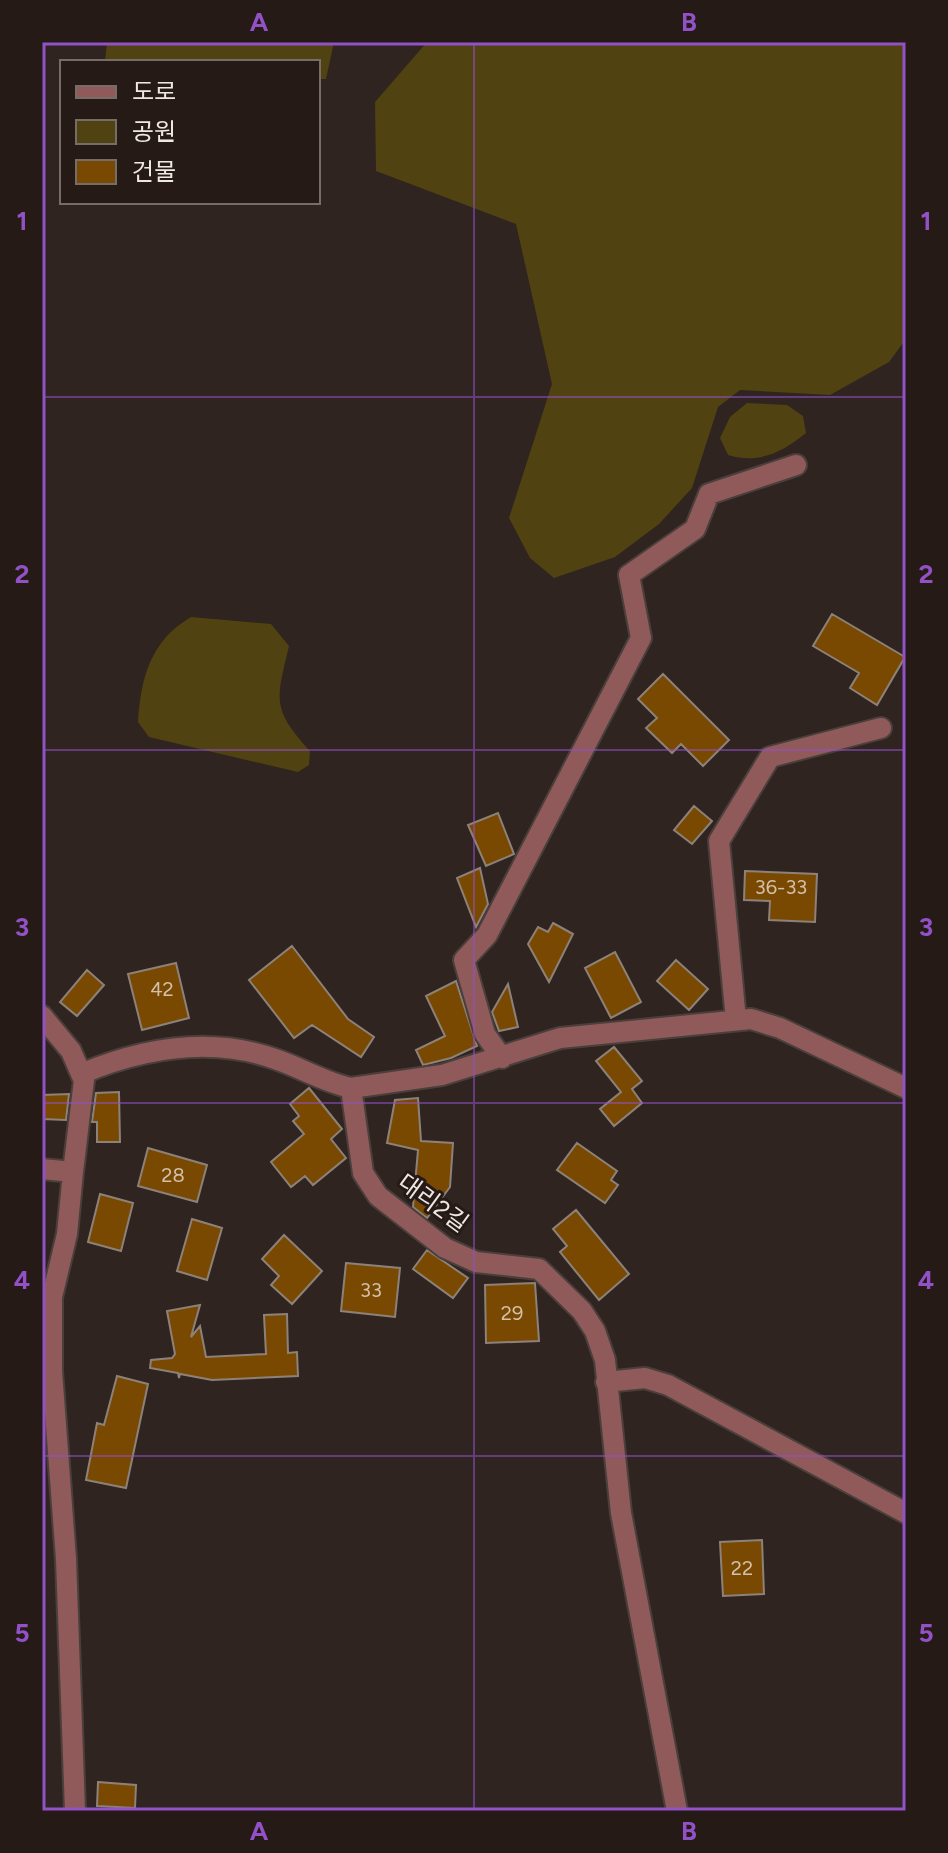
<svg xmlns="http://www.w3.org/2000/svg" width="948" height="1853" font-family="Figtree,'Noto Sans KR',sans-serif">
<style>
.green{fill:#514211}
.building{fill:#7a4901;stroke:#8c8279;stroke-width:2}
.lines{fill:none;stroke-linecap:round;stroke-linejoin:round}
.minor-casing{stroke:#4a3f3b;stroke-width:24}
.minor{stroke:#905a5b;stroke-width:20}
.grid{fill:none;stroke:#9251c6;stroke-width:2;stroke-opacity:0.55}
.labels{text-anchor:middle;stroke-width:6;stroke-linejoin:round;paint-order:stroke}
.number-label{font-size:20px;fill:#d2c0ab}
.street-label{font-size:24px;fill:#efe7e4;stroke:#251a16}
.neatline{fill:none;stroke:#9251c6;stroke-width:3}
.grid-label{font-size:26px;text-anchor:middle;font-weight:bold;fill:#9251c6}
</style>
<rect width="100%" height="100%" fill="#2f2420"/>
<path class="green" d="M107,42H334L326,79H318V62H105Z
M427,42H906V339L889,362L830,395L740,390L718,407L692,488L659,524L615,557L554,578L530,558L509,518L552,384L516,224L376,171L375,102Z
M747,403L787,405L803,416L806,433C781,453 759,464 728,455L720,438L730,417Z
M191,617L271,624L289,646C277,698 270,708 310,751L309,765L298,772L149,737L138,722C141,678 150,641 191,617Z"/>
<path class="building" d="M832,614L905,657L877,705L850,688L859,673L813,646Z
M663,674L729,740L703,766L681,744L672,753L646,728L657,718L638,699Z
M694,806L712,821L692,844L674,830Z
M498,813L514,854L486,866L468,825Z
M480,868L488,904L476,927L457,878Z
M745,871L817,874L815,922L769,920L770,901L744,900Z
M553,923L573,934L549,982L528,944L538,927L548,932Z
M292,946L348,1019L374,1037L361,1057L312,1025L294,1038L249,980Z
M615,952L641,1002L611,1018L585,968Z
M676,960L708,989L689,1010L657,981Z
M176,963L189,1018L142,1030L128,974Z
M87,970L104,985L77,1016L60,1002Z
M456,981L477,1046L451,1058L423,1065L416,1050L445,1036L426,996Z
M508,984L518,1027L499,1031L492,1012Z
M614,1047L642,1081L632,1089L642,1103L614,1126L600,1109L621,1092L596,1061Z
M309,1088L342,1129L331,1139L346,1158L313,1185L305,1176L291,1187L271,1162L304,1134L293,1121L299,1116L290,1104Z
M119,1092L120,1142H97V1122H92L96,1093Z
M69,1094L66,1120L42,1119V1095Z
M418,1098L421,1141L453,1143L450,1187L427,1218L413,1207L418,1150L387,1143L395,1100Z
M577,1143L617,1171L611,1180L618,1185L605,1203L557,1170Z
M148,1148L207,1165L197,1202L138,1186Z
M100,1194L133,1203L121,1251L88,1242Z
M576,1210L629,1274L599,1300L560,1252L567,1246L553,1229Z
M192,1219L222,1228L207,1280L177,1271Z
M284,1235L322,1271L292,1304L271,1285L279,1276L262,1259Z
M427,1250L468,1278L453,1298L413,1269Z
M346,1263L400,1268L395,1317L341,1311Z
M535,1283L539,1341L486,1343L485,1285Z
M200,1305L191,1337L200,1326L206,1357L266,1354L264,1315L287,1314L288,1353L297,1352L298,1376L212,1380L180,1374L179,1378L178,1373L150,1368L151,1360L172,1358L175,1354L167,1311Z
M117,1376L148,1384L126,1488L86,1480L97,1423L104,1425Z
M762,1540L764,1594L723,1596L720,1542Z
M98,1782L136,1785L135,1808L97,1806Z"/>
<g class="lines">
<g class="minor-casing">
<path id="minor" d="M42,1016L71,1051L81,1074C143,1048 210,1036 275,1059C302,1068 323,1082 351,1088L363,1173L378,1196L445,1248L476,1262L539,1269L582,1311L595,1331L605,1360L621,1513L677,1811
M736,1020L719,841L770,757L881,728
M502,1058L485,1034L464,960L487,935L641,638L629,575L695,529L709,494L796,465
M351,1088L442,1075L560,1038L751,1019L780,1028L906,1088
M42,1169L73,1172L67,1234L52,1297V1371L66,1559L75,1811
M73,1172L84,1080L81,1074
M606,1382L645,1378L668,1385L906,1513"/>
</g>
<use href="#minor" class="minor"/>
</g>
<path class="grid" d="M474,42V1811M42,397H906M42,750H906M42,1103H906M42,1456H906"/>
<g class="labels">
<g class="number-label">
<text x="781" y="894">36-33</text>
<text x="162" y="996">42</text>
<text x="173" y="1182">28</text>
<text x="371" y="1297">33</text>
<text x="512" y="1320">29</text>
<text x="742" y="1575">22</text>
</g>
<g class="street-label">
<text transform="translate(433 1203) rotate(36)" y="8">대리2길</text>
</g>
</g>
<rect width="948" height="1853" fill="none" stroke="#251a16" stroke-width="88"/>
<rect x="60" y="60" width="260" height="144" fill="#251a16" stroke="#766c68" stroke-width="2"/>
<rect x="76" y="86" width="40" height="12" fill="#905a5b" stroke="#766c68" stroke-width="2"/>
<text x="132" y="100" font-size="24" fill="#efe7e4">도로</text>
<rect x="76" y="120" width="40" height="24" fill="#514211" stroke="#766c68" stroke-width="2"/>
<text x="132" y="140" font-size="24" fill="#efe7e4">공원</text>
<rect x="76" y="160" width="40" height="24" fill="#7a4901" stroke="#766c68" stroke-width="2"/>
<text x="132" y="180" font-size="24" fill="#efe7e4">건물</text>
<rect x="44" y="44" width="860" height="1765" class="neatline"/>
<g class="grid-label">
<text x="259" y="31">A</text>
<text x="689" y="31">B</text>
<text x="22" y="230">1</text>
<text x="926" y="230">1</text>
<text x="22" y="583">2</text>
<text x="926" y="583">2</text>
<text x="22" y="936">3</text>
<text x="926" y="936">3</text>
<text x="22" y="1289">4</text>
<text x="926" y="1289">4</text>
<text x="22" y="1642">5</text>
<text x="926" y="1642">5</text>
<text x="259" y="1840">A</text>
<text x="689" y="1840">B</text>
</g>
</svg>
